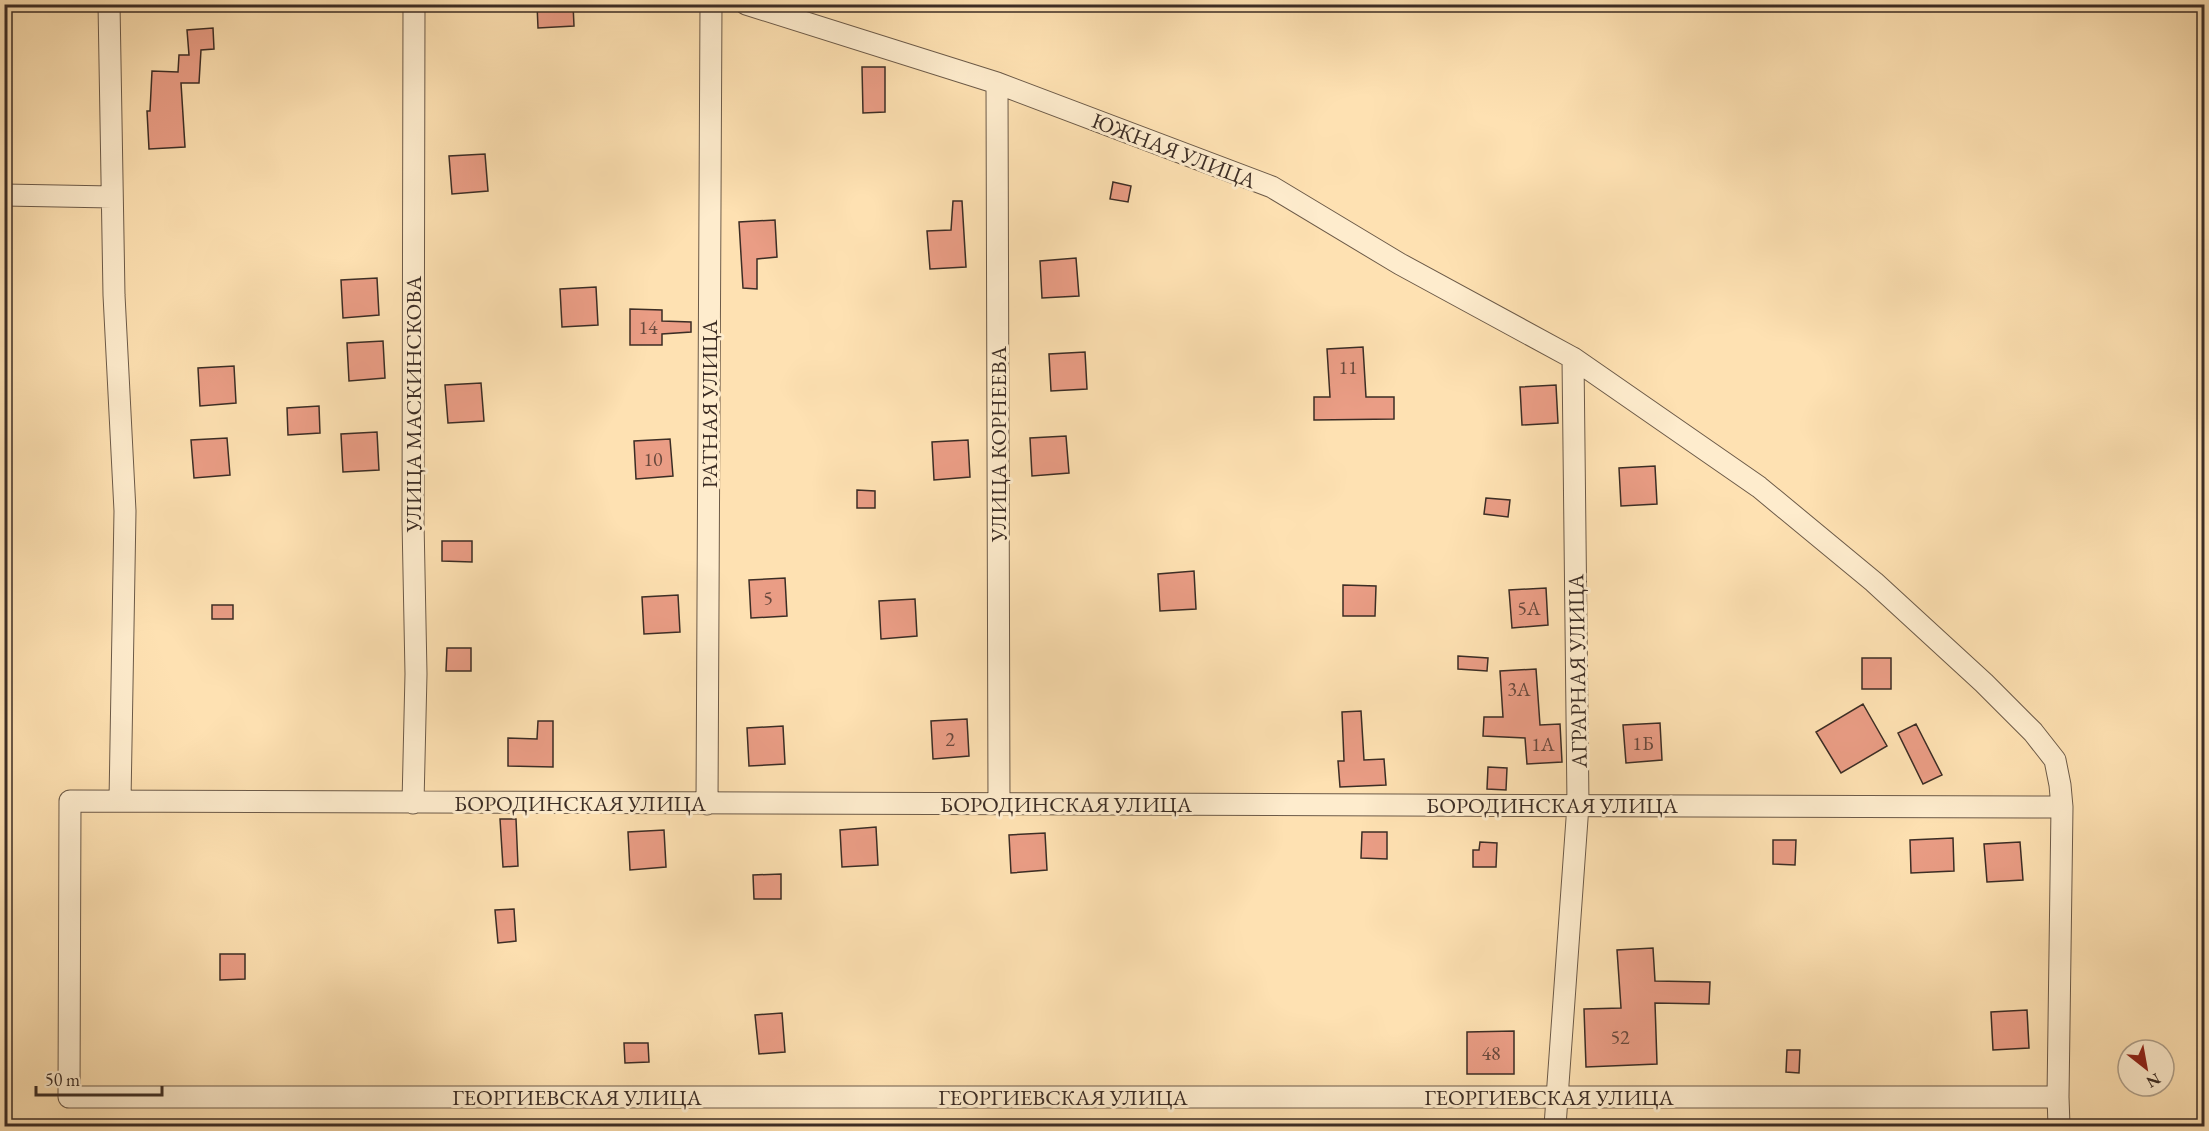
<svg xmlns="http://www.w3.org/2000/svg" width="2209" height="1131" font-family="'EB Garamond',serif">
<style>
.building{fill:#ea9d85;stroke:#3c2d25;stroke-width:1.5}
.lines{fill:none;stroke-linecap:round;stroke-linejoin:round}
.minor-casing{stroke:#6c5a48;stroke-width:23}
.minor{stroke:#feeccd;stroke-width:21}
.labels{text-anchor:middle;stroke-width:6;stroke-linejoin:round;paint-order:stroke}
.number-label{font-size:20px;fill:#68493d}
.street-label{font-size:22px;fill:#3c2d25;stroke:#feeccd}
</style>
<rect width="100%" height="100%" fill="#fee1b2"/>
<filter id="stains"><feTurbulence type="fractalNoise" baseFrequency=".00333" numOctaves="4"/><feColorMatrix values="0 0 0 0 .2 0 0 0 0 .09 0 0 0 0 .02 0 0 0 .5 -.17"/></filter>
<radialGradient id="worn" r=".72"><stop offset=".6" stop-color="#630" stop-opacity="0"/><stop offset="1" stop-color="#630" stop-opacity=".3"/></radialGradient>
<path class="building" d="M537,4H573L574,26L538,28Z
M213,28L214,49L201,50L199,83H181L185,147L149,149L147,111H150L152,71L178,72L179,55H189L187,30Z
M862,67H885V112L863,113Z
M485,154L488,191L452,194L449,156Z
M1113,182L1131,186L1128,202L1110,199Z
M953,201H962L966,267L930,269L927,231L951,230Z
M775,220L777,257L757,259V289L743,288L739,222Z
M1076,258L1079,296L1042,298L1040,261Z
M377,278L379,315L343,318L341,280Z
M596,287L598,325L562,327L560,289Z
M630,309L662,310V321L691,322V332L662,334V345H630Z
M383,341L385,378L349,381L347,343Z
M1363,347L1366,397H1394V419L1314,420V397H1330L1327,349Z
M1085,352L1087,389L1051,391L1049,354Z
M234,366L236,403L200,406L198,368Z
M481,383L484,421L448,423L445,385Z
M1556,385L1558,423L1522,425L1520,387Z
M319,406L320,433L288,435L287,408Z
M377,432L379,470L343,472L341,434Z
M1066,436L1069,473L1032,476L1030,438Z
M227,438L230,475L194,478L191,440Z
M670,439L673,476L636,479L634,441Z
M968,440L970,477L934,480L932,442Z
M1655,466L1657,504L1621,506L1619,468Z
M857,490L875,491V508H857Z
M1486,498L1510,500L1508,517L1484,514Z
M442,541H472V562L442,561Z
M1194,571L1196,609L1160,611L1158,574Z
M785,578L787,616L751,618L749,580Z
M1343,585L1376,586L1375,616H1343Z
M1546,588L1548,625L1512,628L1509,590Z
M678,595L680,632L644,634L642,597Z
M915,599L917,636L881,639L879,601Z
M212,605H233V619H212Z
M447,648H471V671H446Z
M1458,656L1488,658L1487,671L1458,669Z
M1862,658H1891V689H1862Z
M1536,669L1540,725L1560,724L1562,762L1527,764L1525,738L1483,736L1484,717H1503L1500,671Z
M1863,704L1887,746L1841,773L1816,732Z
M1361,711L1364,760L1384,759L1386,785L1340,787L1338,761H1344L1342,712Z
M967,719L969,756L933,759L931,721Z
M538,721H553V767L508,766V738L537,739Z
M1660,723L1662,760L1626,763L1623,725Z
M1916,724L1942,775L1923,784L1898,733Z
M783,726L785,764L749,766L747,728Z
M1488,767L1507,768L1506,790L1487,789Z
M500,819H516L518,866L503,867Z
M876,827L878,865L842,867L840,830Z
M664,830L666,867L630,870L628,832Z
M1362,832H1387V859L1361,858Z
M1045,833L1047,870L1011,873L1009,835Z
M1953,838L1954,871L1911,873L1910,840Z
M1773,840H1796L1795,865L1773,864Z
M1480,842L1497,843L1496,867H1473V850H1479Z
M2020,842L2023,880L1987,882L1984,844Z
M781,874V899H754L753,875Z
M514,909L516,941L498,943L495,910Z
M1653,948L1655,981L1710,982L1709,1004L1655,1003L1657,1064L1586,1067L1584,1009L1621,1008L1617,950Z
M220,954H245V979L220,980Z
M2027,1010L2029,1048L1993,1050L1991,1012Z
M782,1013L785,1052L759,1054L755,1015Z
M1514,1031V1074H1467V1032Z
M624,1043H648L649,1062L625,1063Z
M1787,1050H1800L1799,1073L1786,1072Z"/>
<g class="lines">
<g class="minor-casing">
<path id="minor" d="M109,4L114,295L125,511L120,801
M746,4L997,83L1272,187L1400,264L1573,358L1759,487L1874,582L1984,683L2033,732L2055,760L2060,785L2062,807L2058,1097L2059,1126
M997,83L999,804
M4,195L112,197
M413,803L416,674L413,521L414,4
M707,804L711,4
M2058,1097H69L70,801L2062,807
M1555,1126L1578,805L1573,358"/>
</g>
<use href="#minor" class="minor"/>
</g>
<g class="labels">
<g class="number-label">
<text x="648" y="334">14</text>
<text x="1348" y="374">11</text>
<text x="653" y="466">10</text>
<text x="768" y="605">5</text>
<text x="1529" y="615">5А</text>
<text x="1519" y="696">3А</text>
<text x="950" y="746">2</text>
<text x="1643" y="750">1Б</text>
<text x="1543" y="751">1А</text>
<text x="1620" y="1044">52</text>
<text x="1491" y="1060">48</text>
</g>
<g class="street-label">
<text transform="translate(1174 150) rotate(21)" y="8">ЮЖНАЯ УЛИЦА</text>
<text transform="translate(413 404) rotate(-90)" y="8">УЛИЦА МАСКИНСКОВА</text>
<text transform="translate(709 404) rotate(-90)" y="8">РАТНАЯ УЛИЦА</text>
<text transform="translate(998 444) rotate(-90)" y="8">УЛИЦА КОРНЕЕВА</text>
<text transform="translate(1577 671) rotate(-91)" y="8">АГРАРНАЯ УЛИЦА</text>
<text x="580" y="811">БОРОДИНСКАЯ УЛИЦА</text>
<text x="1066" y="812">БОРОДИНСКАЯ УЛИЦА</text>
<text x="1552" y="813">БОРОДИНСКАЯ УЛИЦА</text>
<text x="577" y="1105">ГЕОРГИЕВСКАЯ УЛИЦА</text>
<text x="1063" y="1105">ГЕОРГИЕВСКАЯ УЛИЦА</text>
<text x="1549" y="1105">ГЕОРГИЕВСКАЯ УЛИЦА</text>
</g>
</g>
<rect width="2209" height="1131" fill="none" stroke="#fee1b2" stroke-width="24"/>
<rect x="6" y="6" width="2197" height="1119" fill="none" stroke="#3c2d25" stroke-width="3"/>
<rect x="12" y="12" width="2185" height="1107" fill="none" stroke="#3c2d25" stroke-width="1.5"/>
<g transform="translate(2146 1068) rotate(149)"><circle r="28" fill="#feeccd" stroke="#b0a08a" stroke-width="1.5"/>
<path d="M0-4.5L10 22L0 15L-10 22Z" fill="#8f2418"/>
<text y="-9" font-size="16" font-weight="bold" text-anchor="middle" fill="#3c2d25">N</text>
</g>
<path d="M36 1086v9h126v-9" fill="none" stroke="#3c2d25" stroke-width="3"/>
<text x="45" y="1086" font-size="18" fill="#3c2d25" stroke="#feeccd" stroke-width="4.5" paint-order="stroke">50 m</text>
<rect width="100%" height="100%" filter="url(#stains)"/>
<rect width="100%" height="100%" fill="url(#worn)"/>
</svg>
